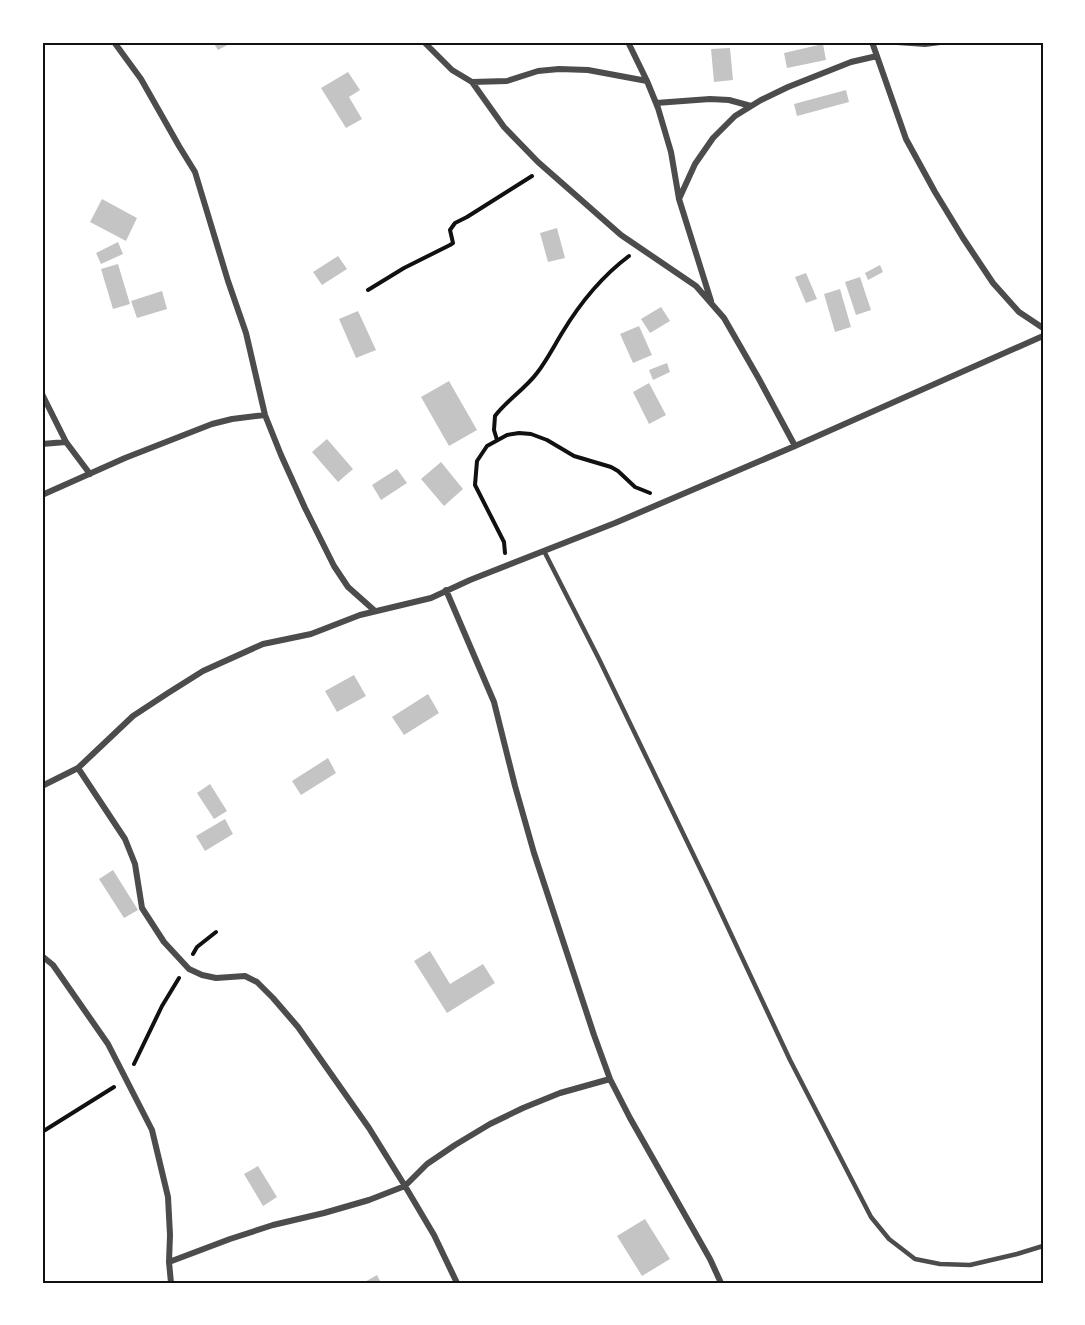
<svg xmlns="http://www.w3.org/2000/svg" width="1085" height="1325" font-family="Karla,sans-serif">
<style>
.building{fill:#c4c4c4}
.lines{fill:none;stroke-linecap:round;stroke-linejoin:round}
.path{stroke:#111;stroke-width:4}
.service{stroke:#4c4c4c;stroke-width:4.5}
.minor{stroke:#4c4c4c;stroke-width:6}
.neatline{fill:none;stroke:#111;stroke-width:2}
</style>
<rect width="100%" height="100%" fill="#fff"/>
<path class="building" d="M213,42H233L218,50Z
M823,44L826,60L787,68L784,53Z
M730,48L733,80L714,82L711,49Z
M348,72L360,90L349,97L362,119L346,128L321,88Z
M846,90L849,102L797,116L794,104Z
M102,199L137,218L126,241L90,222Z
M557,228L565,258L548,262L540,233Z
M118,242L123,254L101,264L96,253Z
M338,256L347,269L322,285L313,272Z
M118,264L130,304L113,309L101,269Z
M880,265L883,272L868,280L865,273Z
M806,273L817,299L806,303L795,277Z
M860,277L871,310L856,315L845,282Z
M840,289L851,327L835,332L824,294Z
M162,291L167,309L137,318L131,301Z
M661,307L670,321L650,333L641,319Z
M358,311L376,350L356,358L339,319Z
M639,326L652,355L633,363L620,334Z
M667,363L670,372L653,380L649,370Z
M449,381L477,430L449,446L421,397Z
M649,383L666,415L649,424L633,392Z
M327,439L353,469L338,482L312,452Z
M441,462L463,489L444,506L421,479Z
M397,469L407,483L381,500L372,485Z
M354,675L366,696L337,712L325,691Z
M428,694L439,713L404,735L392,717Z
M328,758L336,773L301,795L292,781Z
M210,784L227,811L214,819L197,793Z
M225,819L233,834L205,851L196,836Z
M113,870L138,910L124,918L99,879Z
M430,951L450,984L483,964L495,983L447,1013L414,961Z
M258,1166L277,1197L263,1206L244,1174Z
M645,1219L670,1259L642,1276L617,1236Z
M377,1275L381,1283H363Z"/>
<g class="lines">
<path class="path" d="M368,290L404,268L450,245L453,243L450,230L455,223L467,217L532,176
M497,440L494,430L495,416C507,400 525,389 537,373C547,360 554,346 562,333C580,303 601,277 629,256
M505,553L504,542L475,485L477,461L487,446L507,435L519,433L531,434L547,440L574,456L611,467L618,471L635,487L650,493
M193,954L197,947L216,932
M134,1064L162,1006L179,978
M42,1132L114,1087"/>
<path class="service" d="M544,551L599,659L709,887L790,1060L871,1217L889,1239L915,1259L940,1264L970,1265L1017,1254L1043,1246"/>
<path class="minor" d="M114,42L141,79L179,146L195,172L228,281L246,333L265,415L281,455L305,508L334,566L348,587L375,611
M424,42L452,70L472,82L504,127L538,162L621,235L696,286L724,318L759,379L795,446
M628,42L647,81L658,108L671,152L679,199L711,301
M872,42L906,139L935,192L963,238L993,283L1019,312L1043,328
M897,42L925,44L940,42
M472,82L507,81L538,71L559,69L588,70L647,81
M656,103L710,99L729,100L751,106
M679,199L695,164L713,138L735,116L761,100L788,87L851,62L877,56
M42,394L66,442L90,474
M42,444L66,442
M42,495L125,458L212,424L232,419L265,415
M446,590L494,702L515,786L534,853L594,1035L610,1079L630,1118L710,1259L721,1283
M78,768L125,839L135,864L142,908L164,942L189,969L202,975L216,978L245,976L257,982L273,998L298,1027L369,1128L405,1186L434,1235L457,1283
M42,786L78,768L133,716L168,693L203,671L263,644L311,634L360,615L431,598L470,580L615,523L795,446L1043,336
M42,956L53,965L108,1044L152,1130L168,1197L170,1235L169,1262L171,1283
M169,1262L230,1239L273,1225L324,1213L369,1200L405,1186L427,1164L455,1145L490,1124L523,1108L560,1093L610,1079"/>
</g>
<rect width="1085" height="1325" fill="none" stroke="#ffffff" stroke-width="87"/>
<rect x="44" y="44" width="998" height="1238" class="neatline"/>
</svg>
